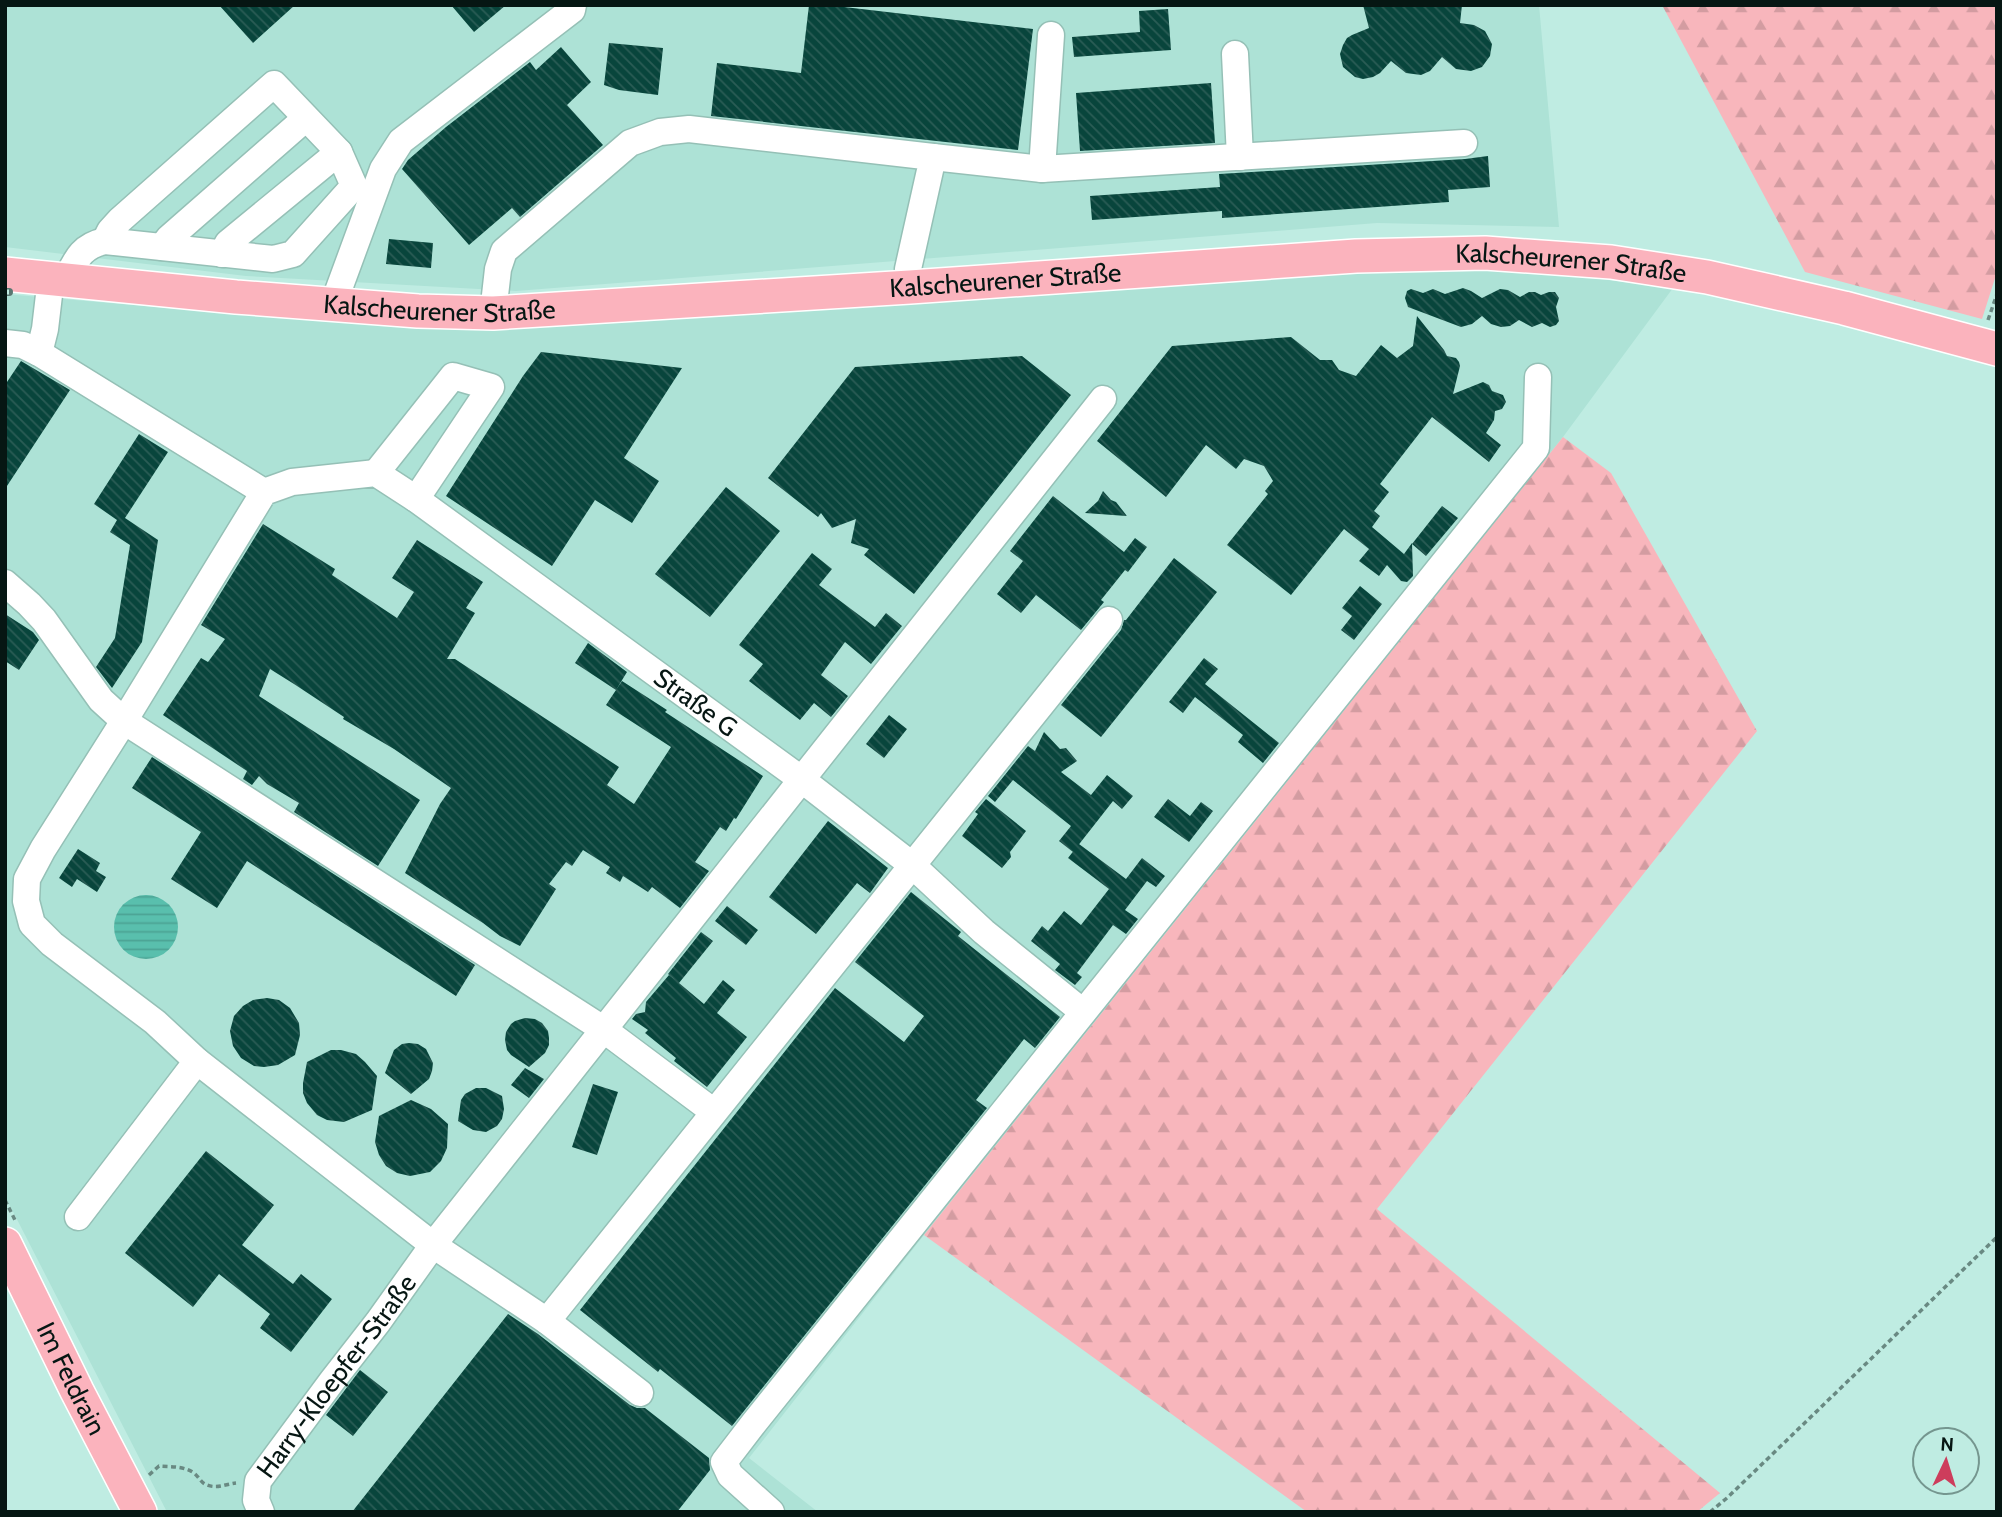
<svg xmlns="http://www.w3.org/2000/svg" width="2002" height="1517" font-family="Cabin,sans-serif">
<style>
.built{fill:#ade2d6}
.forest{fill:url(#forest-firs)}
.water{fill:url(#water-rules)}
.building{fill:url(#building-back-hatch)}
.lines{fill:none;stroke-linecap:round;stroke-linejoin:round}
.minor-casing{stroke:#95c0b6;stroke-width:29}
.major-casing{stroke:#fff;stroke-width:36}
.path{stroke:#698982;stroke-width:3.5;stroke-dasharray:5 3.5;stroke-linecap:butt}
.minor{stroke:#fff;stroke-width:26}
.major{stroke:#fbb3bd;stroke-width:33}
.rail-casing{stroke:#5a7771;stroke-width:8}
.rail{stroke:#bfece2;stroke-width:5;stroke-dasharray:16;stroke-linecap:butt}
.labels{text-anchor:middle;stroke-width:7;stroke-linejoin:round;paint-order:stroke}
.street-label{font-size:26px;fill:#061613;stroke:#bfece2}
</style>
<defs>
<pattern id="forest-firs" width="22" height="20" patternUnits="userSpaceOnUse" patternTransform="scale(1.75)"><rect width="22" height="20" fill="#f8b6bc"/><path d="M5 1l3.5 6h-7zM16 11l3.5 6h-7z" fill="#d39ca1"/></pattern>
<pattern id="water-rules" width="6" height="5" patternUnits="userSpaceOnUse" patternTransform="scale(1.75)"><rect width="6" height="5" fill="#59bfad"/><path d="M0 2.5h6" fill="none" stroke="#4ca394"/></pattern>
<pattern id="building-back-hatch" width="6" height="6" patternUnits="userSpaceOnUse" patternTransform="scale(1.75)"><rect width="6" height="6" fill="#08453c"/><path d="M-1 5l2 2M0 0l6 6M5-1l2 2" fill="none" stroke="#2a5c55"/></pattern>
</defs>
<rect width="100%" height="100%" fill="#bfece2"/>
<path class="built" d="M5,5H1539L1559,227L1377,223L516,291L246,276L5,247Z
M1509,268L1673,288L1563,437L924,1235L749,1458L818,1512H167L5,1196V294L331,322L614,321L1344,269Z"/>
<path class="forest" d="M1662,5H1997V272L1982,319L1805,272Z
M1563,437L1611,473L1757,731L1377,1209L1720,1493L1697,1512H1307L924,1235Z"/>
<path class="water" d="M114 927a32 32 0 1 1 64 0a32 32 0 1 1-64 0Z"/>
<path class="building" d="M219,5H295L253,43Z
M451,5H506L474,32Z
M809,5H827L1033,29L1018,150L711,116L717,63L801,73Z
M1363,5H1462L1460,23L1474,25L1485,31L1492,44L1490,56L1482,67L1471,71L1456,69L1442,57L1430,71L1421,75L1406,73L1391,61L1380,73L1373,77L1363,79L1355,77L1343,67L1340,54L1343,45L1347,38L1352,35L1369,28Z
M1168,9L1171,50L1074,57L1072,37L1140,32L1139,11Z
M609,43L663,48L658,95L619,90L604,85Z
M561,47L591,82L567,105L603,145L520,217L512,208L469,245L402,169L408,160L446,127L530,62L536,70Z
M1211,83L1215,143L1080,151L1076,93Z
M1488,156L1490,187L1448,190L1449,202L1222,218V211L1092,220L1090,196L1220,187L1219,174L1465,159Z
M389,239L433,243L431,268L386,264Z
M1463,288L1471,291L1482,298L1500,289L1508,290L1520,297L1529,292H1535L1541,295L1549,292H1555L1559,298L1556,307L1559,321L1556,325L1550,327L1542,323L1532,327L1519,320L1510,326L1501,327L1491,324L1482,316L1472,324L1461,327L1408,307L1405,298L1407,291L1411,289L1423,293L1433,289L1445,294Z
M1417,316L1444,350L1447,356L1456,358L1459,362L1460,366L1453,394L1483,382L1489,385L1492,391L1503,395L1506,402L1502,409L1495,411L1494,420L1486,433L1501,445L1489,462L1432,417L1380,484L1389,492L1374,511L1380,516L1372,527L1404,554L1412,543L1413,576L1407,582L1401,581L1387,565L1379,576L1359,561L1369,549L1344,529L1291,595L1227,545L1268,494L1265,491L1273,481L1264,466L1244,459L1236,469L1206,445L1166,497L1097,441L1172,346L1291,337L1320,360H1332L1339,370L1356,376L1381,345L1397,358L1413,346Z
M541,352L682,368L624,458L659,481L632,523L595,500L552,566L446,496L523,376Z
M1022,356L1071,395L914,594L864,555L869,549L851,543L856,519L832,528L821,513L818,517L768,478L855,367Z
M21,361L70,390L5,489V385Z
M139,434L168,452L125,518L158,540L142,642L112,688L96,667L115,638L130,545L110,532L117,520L94,504Z
M726,487L780,531L710,617L655,574Z
M1103,491L1111,500L1116,502L1127,516L1085,513L1098,501Z
M1053,496L1124,552L1135,538L1147,547L1128,572L1125,570L1101,600L1104,602L1081,630L1036,595L1021,613L997,594L1023,561L1010,551Z
M1442,506L1458,518L1426,556L1412,544Z
M263,524L335,569L332,575L397,618L414,592L392,578L417,540L483,582L466,608L475,613L447,659H455L619,767L607,785L634,804L671,747L606,705L622,681L667,710L665,712L763,776L736,819L734,818L726,831L720,827L695,862L709,871L680,908L652,887L648,892L623,876L620,882L606,873L610,867L583,850L572,866L566,862L549,884L556,889L520,946L500,936L483,923L405,873L440,804L451,788L394,749L343,719L344,717L294,684L270,669L259,696L420,800L378,866L294,812L299,803L267,784L259,776L252,785L243,779L247,771L163,715L201,658L208,662L225,639L201,625Z
M812,553L832,569L819,585L875,627L886,613L902,626L871,664L845,642L821,675L848,696L831,717L814,703L800,720L749,681L763,664L739,645Z
M1174,558L1217,592L1101,737L1061,705L1121,630L1124,620H1126Z
M1360,586L1382,604L1354,640L1341,630L1352,616L1342,608Z
M5,614L33,632L39,640L19,670L5,661Z
M588,643L627,672L616,690L575,663Z
M1204,658L1218,669L1205,684L1279,743L1263,763L1238,742L1243,735L1195,697L1183,713L1169,702Z
M889,715L907,729L884,758L866,744Z
M1044,732L1060,749L1066,748L1077,761L1061,772L1091,795L1107,775L1133,796L1122,809L1113,801L1073,852L1059,841L1071,826L1013,780L995,802L988,796L1028,746L1035,751Z
M152,757L475,965L456,996L247,861L217,908L171,879L201,832L132,788Z
M986,799L1026,831L1010,852L1011,857L1002,868L962,836L978,814L975,812Z
M1168,799L1190,816L1201,802L1213,811L1189,842L1154,817Z
M828,821L888,868L870,893L857,883L816,934L769,897Z
M1079,844L1126,879L1142,858L1165,876L1156,887L1147,881L1125,910L1138,919L1126,934L1113,925L1077,973L1082,977L1075,985L1055,970L1060,964L1031,941L1042,926L1048,931L1064,911L1081,925L1109,889L1068,858Z
M78,849L100,863L96,871L106,877L97,892L77,879L72,887L59,878Z
M911,892L961,932L958,936L1060,1017L1035,1048L1024,1039L976,1100L987,1108L732,1426L660,1369L658,1372L580,1310L835,988L904,1042L924,1016L855,962Z
M727,906L758,930L746,945L715,921Z
M701,932L713,941L679,983L704,1004L723,980L735,990L717,1013L747,1037L707,1087L674,1061L676,1058L645,1033L648,1030L632,1019L636,1014L645,1012L646,1002L669,975L677,981L668,974Z
M267,998L279,1000L290,1008L299,1023L300,1035L295,1055L278,1065L264,1067L254,1066L241,1058L233,1046L230,1031L234,1016L243,1006L253,1000Z
M525,1018L535,1019L542,1023L548,1031L549,1038V1045L545,1053L529,1067L511,1055L507,1050L505,1040L506,1032L511,1024L515,1021Z
M409,1043L418,1044L426,1049L433,1063L432,1071L429,1079L411,1094L385,1073L394,1050L402,1044Z
M331,1050H341L356,1054L365,1062L377,1076L372,1110L344,1122L327,1120L317,1115L307,1103L303,1093V1083L307,1062Z
M525,1068L544,1079L529,1098L511,1085Z
M593,1084L618,1092L597,1155L572,1147Z
M476,1088H486L502,1096L504,1109L502,1119L497,1126L486,1132L473,1130L458,1121L461,1100L465,1094Z
M411,1100L431,1109L448,1124L447,1148L441,1161L430,1172L410,1176L397,1173L386,1166L379,1155L375,1142L379,1116Z
M206,1151L274,1205L242,1245L293,1284L301,1274L332,1299L291,1352L260,1328L270,1314L219,1274L193,1307L125,1253Z
M508,1314L538,1334L630,1405L637,1408H645L709,1458L710,1470L677,1512H352Z
M360,1370L388,1392L353,1436L326,1415Z"/>
<g class="lines">
<g class="minor-casing">
<g id="minor">
<path d="M1235,54L1240,157"/>
<path d="M933,157L1042,169L1464,143"/>
<path d="M1042,169L1051,35"/>
<path d="M105,241L110,231L120,220L274,84L339,152L228,243L222,254"/>
<path d="M162,247L169,238L306,118"/>
<path d="M66,280C76,260 81,246 105,241L273,259L293,254L354,186L339,152"/>
<path d="M333,305L383,169L401,141L572,10L573,5"/>
<path d="M493,313L498,269L504,251L630,143L660,132L689,129L933,157L908,269L910,287"/>
<path d="M5,343L23,345L39,353L264,492"/>
<path d="M39,353L45,329L51,278"/>
<path d="M376,473L453,376L491,387L416,499"/>
<path d="M5,583L29,604L44,620L101,700L124,721L603,1029L714,1112"/>
<path d="M78,1217L197,1061"/>
<path d="M547,1321L1109,620"/>
<path id="s1" d="M640,1393L547,1321L433,1245L197,1061L155,1022L52,944L32,924L26,901L27,879L43,849L124,721L264,492L292,482L376,473L416,499L801,779L912,865L984,932L1083,1012"/>
<path id="s2" d="M261,1512L256,1500L258,1481L332,1381L378,1322L433,1245L1103,399"/>
<path d="M771,1512L730,1475L724,1462L754,1423L1536,448L1538,377"/>
</g>
</g>
<g class="major-casing">
<g id="major">
<path id="s3" d="M5,274L236,297L418,311L493,313L910,287L1356,256L1485,253L1611,262L1707,277L1844,308L1997,349"/>
<path id="s4" d="M5,1244L77,1391L140,1512"/>
</g>
</g>
<path class="path" d="M1988,320L1997,294
M5,1200L15,1220
M149,1475L159,1466C171,1467 184,1466 194,1473C199,1477 201,1483 207,1485C217,1489 226,1484 236,1483
M1710,1512L1727,1498L1997,1237"/>
<use href="#minor" class="minor"/>
<use href="#major" class="major"/>
<g class="rail-casing">
<path id="rail" d="M5,292H9"/>
</g>
<use href="#rail" class="rail"/>
</g>
<g class="labels">
<g class="street-label">
<text dy="9" stroke="none"><textPath href="#s3" startOffset="1570">Kalscheurener Straße</textPath></text>
<text dy="9" stroke="none"><textPath href="#s3" startOffset="1003">Kalscheurener Straße</textPath></text>
<text dy="9" stroke="none"><textPath href="#s3" startOffset="436">Kalscheurener Straße</textPath></text>
<text dy="9" stroke="none"><textPath href="#s1" startOffset="1776">Straße G</textPath></text>
<text dy="9" stroke="none"><textPath href="#s2" startOffset="163">Harry-Kloepfer-Straße</textPath></text>
<text dy="9" stroke="none"><textPath href="#s4" startOffset="150">Im Feldrain</textPath></text>
</g>
</g>
<rect width="2002" height="1517" fill="none" stroke="#061613" stroke-width="14"/>
<g transform="translate(1946 1461) rotate(4)"><circle r="33" fill="#bfece2" stroke="#75968f" stroke-width="2"/>
<path d="M0-5L12 26L0 18L-12 26Z" fill="#cd3d5c"/>
<text y="-10" font-size="19" font-weight="bold" text-anchor="middle" fill="#061613">N</text>
</g>
</svg>
